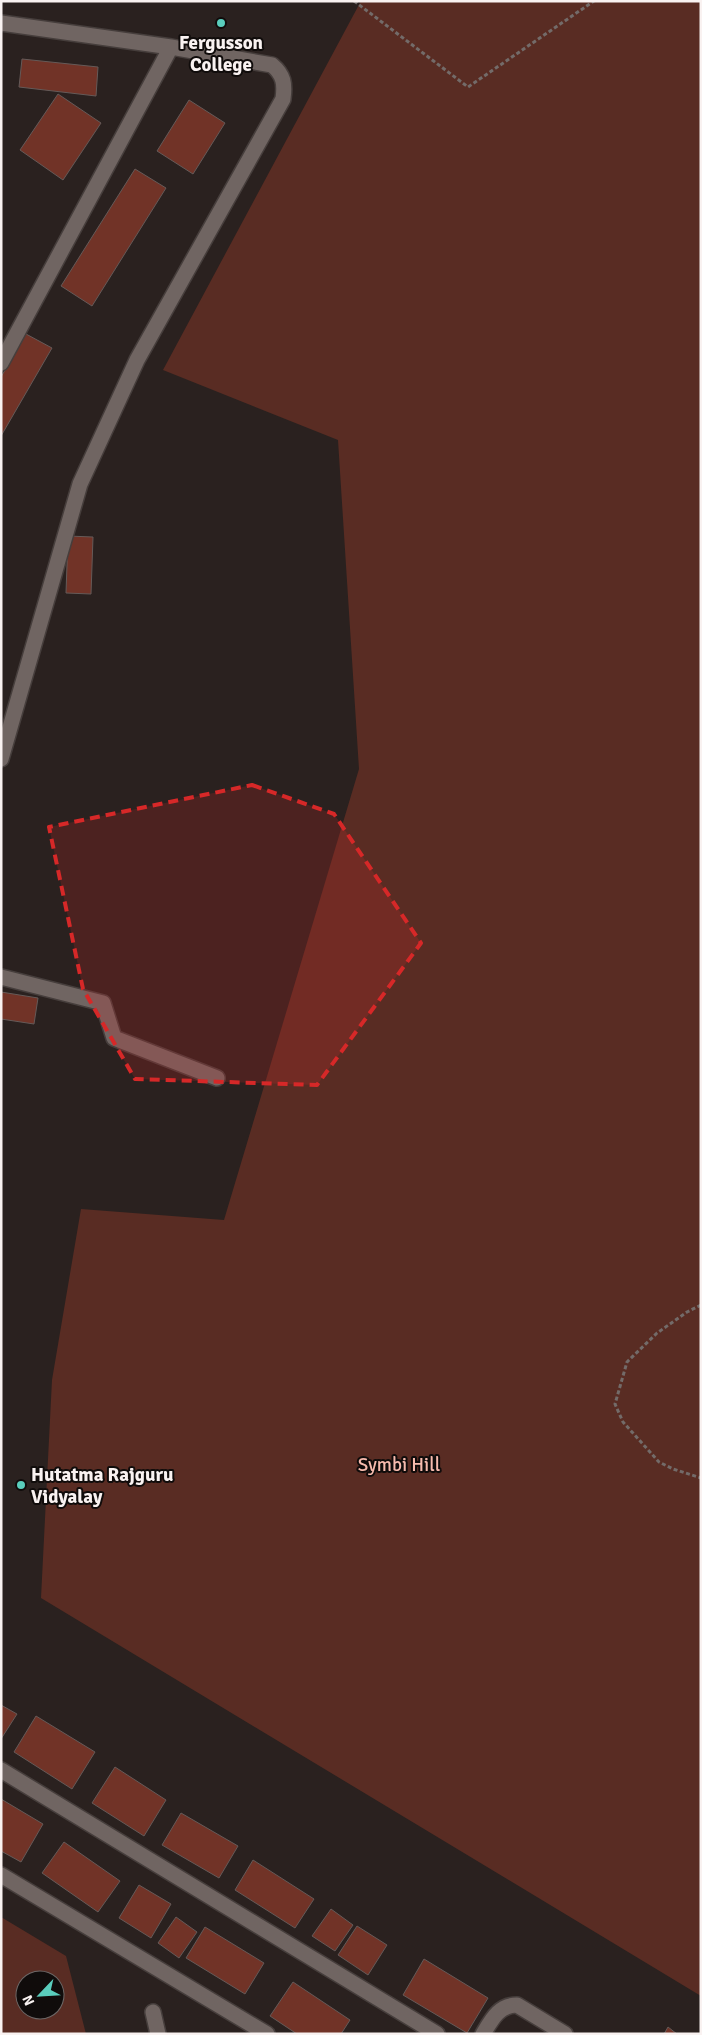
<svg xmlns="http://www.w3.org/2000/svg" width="702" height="2035" font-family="Signika,sans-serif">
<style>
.green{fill:#592c23;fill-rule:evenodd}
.building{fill:#713327;stroke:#655a58}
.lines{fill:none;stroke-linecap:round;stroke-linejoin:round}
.minor-casing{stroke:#463e3c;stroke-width:18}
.tertiary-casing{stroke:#463e3c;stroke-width:18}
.path{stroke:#736b69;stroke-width:3;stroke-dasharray:4 2.5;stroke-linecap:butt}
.minor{stroke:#706562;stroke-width:15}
.tertiary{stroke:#706562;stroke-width:15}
.marked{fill:#d62828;fill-opacity:0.2;stroke:#d62828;stroke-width:4;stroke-dasharray:10 6;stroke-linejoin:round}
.poi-dot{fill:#5acebd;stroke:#100c0b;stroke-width:2}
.labels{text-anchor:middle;stroke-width:4;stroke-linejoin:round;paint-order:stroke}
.poi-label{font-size:19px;font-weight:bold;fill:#f9f2f1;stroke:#100c0b}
.park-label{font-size:19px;fill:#f7bbae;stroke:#100c0b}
</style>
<rect width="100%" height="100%" fill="#2a211f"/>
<path class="green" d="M361,1H701V1996L41,1598L52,1380L81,1209L224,1220L359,769L338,440L163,370Z
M1,1917L66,1956L86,2034H1ZM25,1980H55V2010H25Z"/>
<path class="building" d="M22,59L98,67L96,96L19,87Z
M58,94L101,123L63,180L20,150Z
M189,100L225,123L193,174L157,151Z
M135,169L166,188L92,306L61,286Z
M26,334L52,348L1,436V377Z
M68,536L93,537L91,594L66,593Z
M1,992L38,998L34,1024L1,1019Z
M1,1705L17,1714L1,1739Z
M36,1716L95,1752L72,1789L14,1752Z
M115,1767L166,1800L144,1836L92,1803Z
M1,1799L43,1824L21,1862L1,1851Z
M181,1813L238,1846L219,1878L162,1845Z
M64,1842L120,1881L98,1912L42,1873Z
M253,1860L314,1899L295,1928L235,1890Z
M139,1885L171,1904L151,1938L119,1918Z
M331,1909L353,1925L335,1951L312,1936Z
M176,1917L197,1932L179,1958L158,1943Z
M357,1926L387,1945L368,1975L338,1955Z
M205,1927L264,1963L245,1994L186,1958Z
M424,1959L488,1998L467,2033L403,1995Z
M293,1982L350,2020L341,2034H297L270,2016Z
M668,2027L677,2034H664Z"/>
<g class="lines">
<g class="minor-casing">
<path id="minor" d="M1,23L171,47L272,65C284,75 285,84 283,99L137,360L80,484L1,759
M1,363L171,47
M1,977L103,1003L114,1038L217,1078
M1,1770L437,2034
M153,2012L158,2034
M483,2034C492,2019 499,2005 517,2005L565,2034"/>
</g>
<g class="tertiary-casing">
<path id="tertiary" d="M1,1875L267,2034"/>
</g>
<path class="path" d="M354,1L468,87L594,1
M701,1305L687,1312L657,1333L627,1362L615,1404L623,1422L659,1462L673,1469L701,1478"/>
<use href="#minor" class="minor"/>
<use href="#tertiary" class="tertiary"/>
</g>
<path class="marked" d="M252,785L334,814L421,943L317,1085L135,1079L83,989L49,827Z"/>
<g class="poi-dot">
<circle cx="221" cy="23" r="5"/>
<circle cx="21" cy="1485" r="5"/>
</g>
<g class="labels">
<g class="poi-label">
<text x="221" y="49">Fergusson<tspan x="221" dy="22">College</tspan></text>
<text x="31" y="1481" text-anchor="start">Hutatma Rajguru<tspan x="31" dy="22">Vidyalay</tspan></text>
</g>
<g class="park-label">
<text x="399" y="1471">Symbi Hill</text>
</g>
</g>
<rect width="702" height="2035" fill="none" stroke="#f9f2f1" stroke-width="5"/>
<g transform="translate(40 1995) rotate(245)"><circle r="24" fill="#100c0b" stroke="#6d6867"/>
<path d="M0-4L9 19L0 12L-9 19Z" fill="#5acebd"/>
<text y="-8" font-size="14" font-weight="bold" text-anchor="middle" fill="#f9f2f1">N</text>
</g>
</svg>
